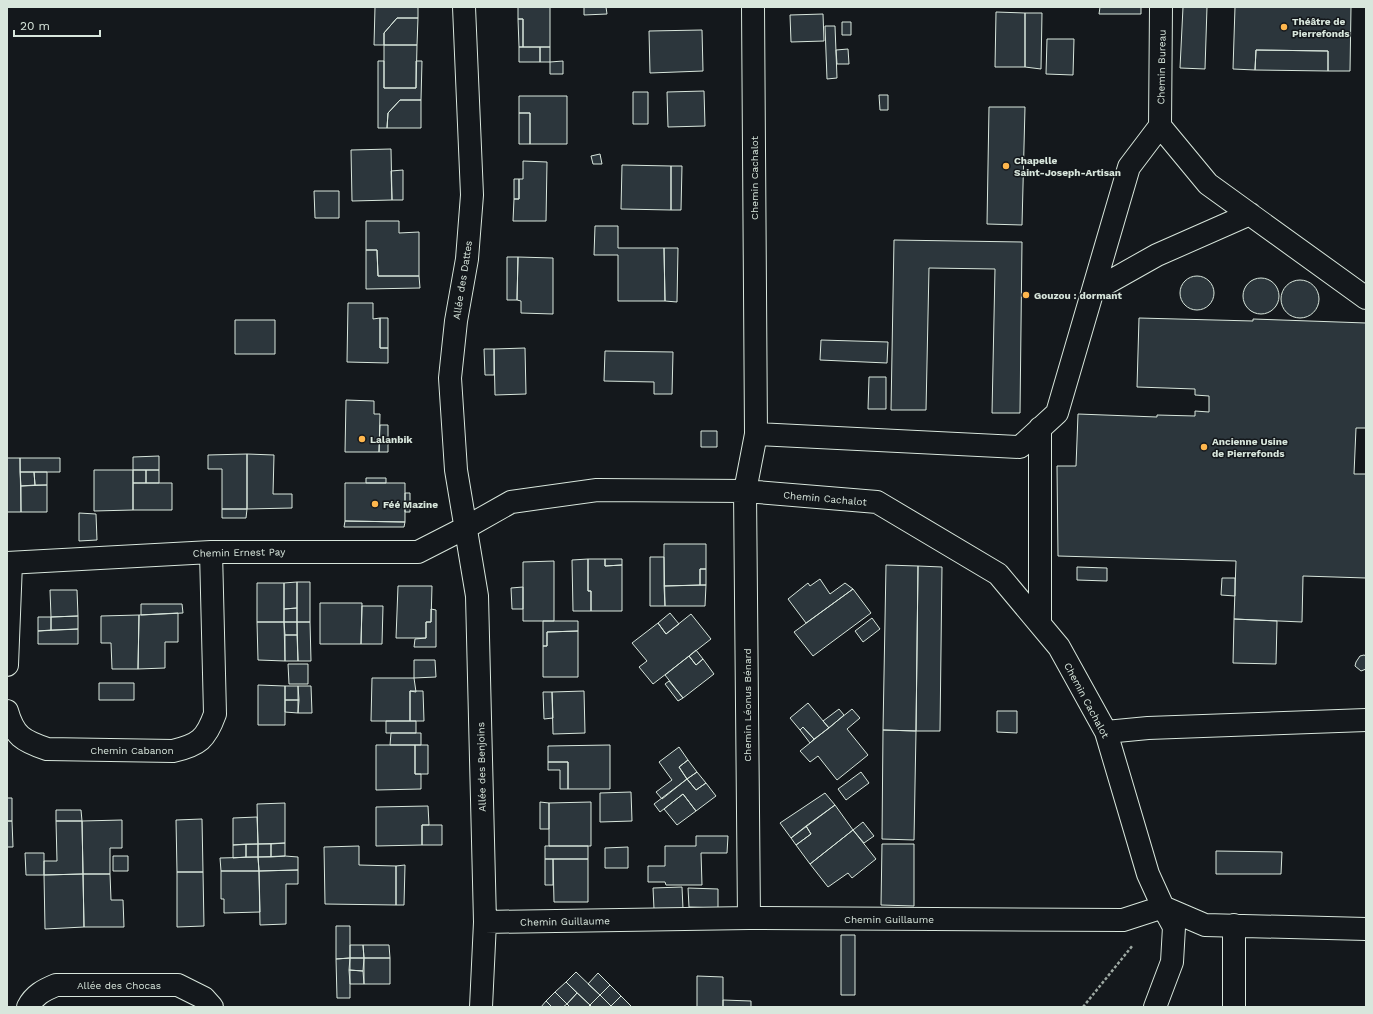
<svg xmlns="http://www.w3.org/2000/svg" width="1373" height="1014" font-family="'Work Sans',sans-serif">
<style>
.building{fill:#2c363c;stroke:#d8e6dc}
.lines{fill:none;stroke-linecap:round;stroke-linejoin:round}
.minor-casing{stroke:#d8e6dc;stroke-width:24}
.path{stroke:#9da8a2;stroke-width:2.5;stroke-dasharray:3 2;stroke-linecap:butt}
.minor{stroke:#14181c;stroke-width:22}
.poi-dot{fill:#ffb74d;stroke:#14181c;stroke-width:1.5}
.labels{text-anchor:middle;stroke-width:3;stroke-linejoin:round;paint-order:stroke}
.poi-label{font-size:10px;font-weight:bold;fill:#d8e6dc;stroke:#14181c;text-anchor:start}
.street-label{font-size:10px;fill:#d8e6dc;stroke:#14181c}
</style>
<rect width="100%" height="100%" fill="#14181c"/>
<path class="building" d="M375,7H418V18H397L384,33V45H374Z
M518,7H550V47H523V19H518Z
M584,7H606L607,14L584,15Z
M1100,7H1141V14H1099Z
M1183,7H1207L1205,69L1180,68Z
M1235,7H1351L1350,71H1328V51L1256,50L1255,70L1233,69Z
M996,12L1025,13V67H995Z
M1025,13H1042L1041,69L1025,67Z
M823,14L824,41L791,42L790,15Z
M397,18H418L417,45H384V33Z
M518,19H523V47H519Z
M842,22H851V35H842Z
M825,26H835L837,78L827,79Z
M702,30L703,71L650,73L649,31Z
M1047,39H1074L1073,75L1046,74Z
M384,45H417L416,88H384Z
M519,47H540V62H519Z
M540,47H550V62H540Z
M848,49L849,64H837L836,50Z
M1256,50L1328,51V71L1255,70Z
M378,61H384V88H416V61H422L421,100H400L388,113L387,128H378Z
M563,61V74H550V62Z
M704,91L705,126L668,127L667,92Z
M633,92H648V124H633Z
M879,95H888V110H880Z
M519,96H567V144H530V113H519Z
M400,100H421V128H387L388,113Z
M989,107H1025L1022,225L987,224Z
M519,113H530V144H519Z
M391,149L392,200L352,201L351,150Z
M600,154L602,164H593L591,156Z
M523,161L547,162L546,221H513L514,199H519V179H523Z
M622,165L671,166V210L621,209Z
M671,166H682L681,210H671Z
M403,170V200H392L391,171Z
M514,179H519V199H514Z
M314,191H339V218H315Z
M366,221H399V233L419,232V276H378L377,250H366Z
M595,226H618V248H664L665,301H618V255H594Z
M894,240L1022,242L1020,413H992L995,269L929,268L926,410H891Z
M664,248H678L677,302L665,301Z
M366,250H377L378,276H419L420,288L366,289Z
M507,257H518L517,300H507Z
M518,257L553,258V314L521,313V301L517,300Z
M1180 293a17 17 0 1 1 34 0a17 17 0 1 1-34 0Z
M1243 296a18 18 0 1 1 36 0a18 18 0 1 1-36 0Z
M1281 299a19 19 0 1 1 38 0a19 19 0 1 1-38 0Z
M348,303H373V319L380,318V348H388V363L347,362Z
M380,318H388V348H380Z
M1139,318L1253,321V319L1366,323V428H1356L1354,474H1366V578L1303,576L1302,622L1234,619L1236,561L1058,556L1057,466H1076L1078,414L1157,417V415L1195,416V411L1209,412V396L1195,395V389L1137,387Z
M235,320H275V354H235Z
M821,340L888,342L887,363L820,360Z
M525,348L526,394L495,395L494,349Z
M484,349H494V375H485Z
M605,351L673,352L672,394H654V382L604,381Z
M869,377H886V409H868Z
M346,400L374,401V414H380L379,452H345Z
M380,425H388V452H379Z
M701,431H717V447H701Z
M247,454V509H222V469H208V455Z
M247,454L274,455L273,494H292V508L247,509Z
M159,456V470H133V457Z
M7,458H20L21,512H7Z
M20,458H60V472H20Z
M94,470H133V510L94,511Z
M133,470H146V483H133Z
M146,470H159V483H146Z
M20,472H34L35,485L21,486Z
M34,472H47V485H35Z
M366,478H386V483H366Z
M133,483H172V510H133Z
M345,483H405V522L345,521Z
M47,485V512H21V486Z
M405,493H410V512H405Z
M222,509H247L246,518H222Z
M79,513L96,514L97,540L79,541Z
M345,521L405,522L404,527H344Z
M664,544H706V569H700V585L664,586Z
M650,557H664L665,606H650Z
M588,559V591H591V611H573L572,560Z
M588,559H605V566L622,565V611H591V591H588Z
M605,559H622V565L605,566Z
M554,561V621H523V562Z
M886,565L918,566L916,731L883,730Z
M918,566L942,567L940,731H916Z
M1077,567L1107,568V581L1077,580Z
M700,569H706V585H700Z
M1222,578H1235V596L1221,595Z
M820,579L830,594L845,583L853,589L806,623L788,599L808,583L810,586Z
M297,582V608L284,609V583Z
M297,582H310V622H297Z
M257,583H284V622H257Z
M706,585L705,606H665L664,586Z
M398,586H432L431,622H426V638H396Z
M523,587V609H512L511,588Z
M853,589L871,613L813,656L794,632Z
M50,590H77L78,616L51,617Z
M320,603H362L361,644H320Z
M141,604H182L183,613L141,615Z
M362,606H383L382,644H361Z
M297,608V622H284V609Z
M431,609L436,610V647H414L415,639L426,638V622H431Z
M178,613V642H165V668L138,669L139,615Z
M670,613L679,624L666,634L658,623Z
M691,614L711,639L653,684L639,667L647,661L632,643L658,623L666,634Z
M139,615L138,669H112L111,643H101V616Z
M78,616V629L51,630V617Z
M38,617H51V630L38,631Z
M872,618L880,629L863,642L855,631Z
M1234,619L1277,621L1276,664L1233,663Z
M543,621H578V631L547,632V646H543Z
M257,622H284L285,661L258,660Z
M284,622H297V635H285Z
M297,622H310L311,661H298Z
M78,629V644H38V631Z
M578,631V677H543V646H547V632Z
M285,635H297L298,661H285Z
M696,650L703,659L696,665L689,656Z
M1364,655L1366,656V669L1361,671L1355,666L1356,662L1360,656Z
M689,656L696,665L703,659L714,674L683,698L665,675Z
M414,660H435L436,677L414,678Z
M288,664H308V684H289Z
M372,678H414L416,692L410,691V721H371Z
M669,681L683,698L678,701L665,684Z
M99,683H134V700H99Z
M258,685L285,686V725H258Z
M285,686H298L299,700H285Z
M298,686H311L312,713H298Z
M410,691H423L424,721H410Z
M584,691L585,733L553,734L552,692Z
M543,692H552L553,718L544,719Z
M285,700H299L298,713L285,712Z
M808,703L829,728L814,739L803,727L800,730L790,718Z
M839,709L844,715L829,728L823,721Z
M852,709L860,718L847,729L868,755L837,780L818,756L810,762L800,751Z
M997,711H1017V733L997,732Z
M386,721H416V733H386Z
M803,727L814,739L810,743L800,730Z
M883,730L916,731L914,840L882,839Z
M391,733H421V745H390Z
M376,745H415V774H421V789L376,790Z
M415,745H428V774H415Z
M610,745V789H568V762H548V746Z
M679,747L688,760L679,767L687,779L662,799L656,792L672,780L659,762Z
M688,760L697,772L687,779L679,767Z
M548,762H568V789H560V770H548Z
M697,772L706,783L696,790L687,779Z
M861,772L869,783L846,800L838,789Z
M687,779L696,790L706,783L716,796L696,811L683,794L660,812L654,804Z
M631,792L632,821L600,822V793Z
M825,793L835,805L791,838L780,823Z
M683,794L696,811L677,825L664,809Z
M7,798H12V821H7Z
M540,802L549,803V829H540Z
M591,802V846H549V803Z
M285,803V843L258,844L257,804Z
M835,805L853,830L810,864L796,845L811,834L806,826Z
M428,806L429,825H422V845L376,846V807Z
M56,810H81L82,821H56Z
M257,817L258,844L233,845V818Z
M202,819L203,872H177L176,820Z
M122,820V848H110V874H83L82,821Z
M7,821H12L13,847H7Z
M56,821H82L83,874L44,875V861H57Z
M863,822L874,836L864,843L853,830Z
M422,825H442V845H422Z
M806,826L811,834L796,845L791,838Z
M853,830L876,859L852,878L848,873L828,887L810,864Z
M696,836H728L727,853H701L702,885H666L665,882H648V866H665V846H696Z
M285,843V856L271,857V844Z
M246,844H258V857H246Z
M246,844V857L233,858V845Z
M258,844H271V857H258Z
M882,844H914V906L881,905Z
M359,846V865L396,866V905L325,904L324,847Z
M545,846H588V859H545Z
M628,847V868H605V848Z
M1216,851L1282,852L1281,874H1216Z
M25,853H44V875H26Z
M113,856H128V871H113Z
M285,856L298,857V870L259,871L258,857Z
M258,857L259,871H221L220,858Z
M545,859H553V885H545Z
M553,859H588V902H554Z
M405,865L404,905H396V866Z
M298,870V884H286V924L260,925L259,871Z
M221,871H259L260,912L224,913V899H221Z
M177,872H203L204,926L177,927Z
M83,874L84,927L45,929L44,875Z
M83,874H110L111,900H123L124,927H84Z
M682,887L683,909H654L653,888Z
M688,888L718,889V908L689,907Z
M336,926H350V958L336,959Z
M841,935H855V995H841Z
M350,945H363L364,958H350Z
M363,945H389L390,958H364Z
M350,958V998H337L336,959Z
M350,958H364L363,971L349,970Z
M364,958H390V984H364Z
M349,970L363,971L364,984H350Z
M576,972L600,995L590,1005L566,982Z
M598,973L610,985L600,995L588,984Z
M697,976L723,977V1007H697Z
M566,982L577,993L567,1004L555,992Z
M610,985L621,996L611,1006L600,995Z
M555,992L567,1004L563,1007H552L546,1001Z
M577,993L590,1005L588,1007H570L567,1004Z
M600,995L612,1007H592L590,1005Z
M621,996L632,1007H612L611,1006Z
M723,1000L751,1001V1007H723Z
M546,1001L552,1007H541Z"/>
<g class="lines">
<g class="minor-casing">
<path id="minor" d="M464,7L472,195L467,259L456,321L450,378L456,470L477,596L485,922L481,1007
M1160,126L1208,184L1366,298
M1160,126L1161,7
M1093,291L1157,255L1250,214
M756,434L1020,447L1057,413L1129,167L1160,126
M7,563L211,552H418L465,528L511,502L597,490L745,491L877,502L998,574L1059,647L1106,732L1148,874L1163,907L1174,927L1172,962L1155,1007
M1040,624V428
M7,665L11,563
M7,711C14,736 23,741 47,749L173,751C199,745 206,739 215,714L211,552
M1106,732L1148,728L1366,720
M1163,907L1205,925L1366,929
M749,918L745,491L756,434L753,7
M485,922L749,918L1123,920L1163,907
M1234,925V1007
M28,1007C34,995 44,990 56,985H178L204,998L212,1007"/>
</g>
<path class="path" d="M1083,1007L1133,945"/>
<use href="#minor" class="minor"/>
</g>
<g class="poi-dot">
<circle cx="1284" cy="27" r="4"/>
<circle cx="1006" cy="166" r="4"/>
<circle cx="1026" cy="295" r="4"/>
<circle cx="362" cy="439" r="4"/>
<circle cx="1204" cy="447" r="4"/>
<circle cx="375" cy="504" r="4"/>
</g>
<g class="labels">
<g class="poi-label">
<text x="1292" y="25">Théâtre de<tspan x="1292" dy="12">Pierrefonds</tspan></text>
<text x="1014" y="164">Chapelle<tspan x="1014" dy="12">Saint-Joseph-Artisan</tspan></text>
<text x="1034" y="299">Gouzou : dormant</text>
<text x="370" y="443">Lalanbik</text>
<text x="1212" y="445">Ancienne Usine<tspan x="1212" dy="12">de Pierrefonds</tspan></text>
<text x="383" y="508">Féé Mazine</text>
</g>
<g class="street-label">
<text transform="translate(1161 67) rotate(-89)" y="4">Chemin Bureau</text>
<text transform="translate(754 178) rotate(-90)" y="4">Chemin Cachalot</text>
<text transform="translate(462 280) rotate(-81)" y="4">Allée des Dattes</text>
<text transform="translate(825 498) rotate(5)" y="4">Chemin Cachalot</text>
<text transform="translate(239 552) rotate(-1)" y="4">Chemin Ernest Pay</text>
<text transform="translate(1087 700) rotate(62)" y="4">Chemin Cachalot</text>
<text transform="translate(747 705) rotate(-90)" y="4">Chemin Léonus Bénard</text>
<text x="132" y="754">Chemin Cabanon</text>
<text transform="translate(481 767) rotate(-91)" y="4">Allée des Benjoins</text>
<text x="889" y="923">Chemin Guillaume</text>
<text transform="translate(565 921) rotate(-1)" y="4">Chemin Guillaume</text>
<text x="119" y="989">Allée des Chocas</text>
</g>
</g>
<rect width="1373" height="1014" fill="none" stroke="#d8e6dc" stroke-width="16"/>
<path d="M14 30v6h86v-6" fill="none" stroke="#d8e6dc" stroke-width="2"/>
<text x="20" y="30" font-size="12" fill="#d8e6dc" stroke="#14181c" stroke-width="3" paint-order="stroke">20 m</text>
</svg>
